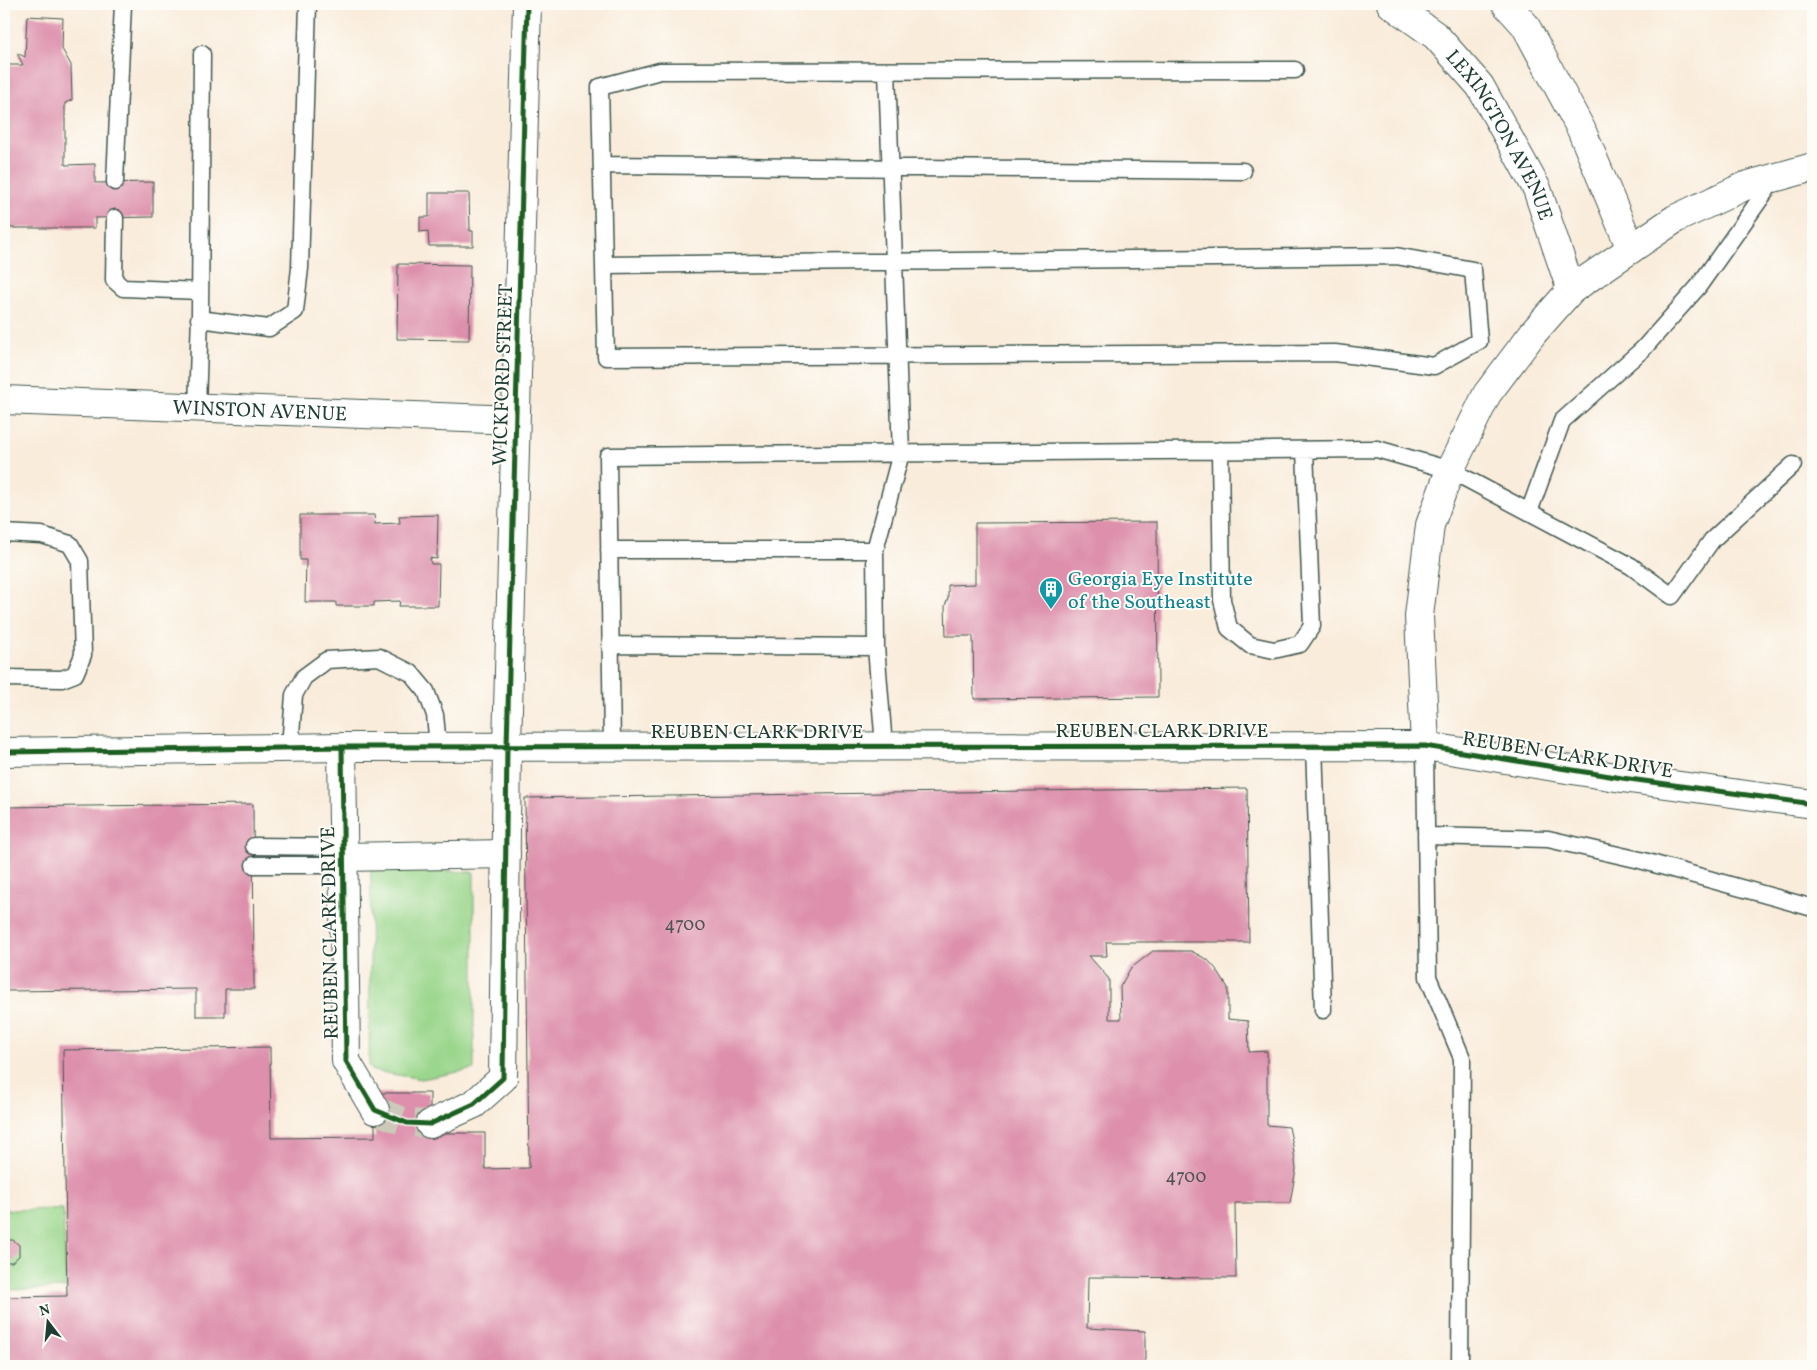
<svg xmlns="http://www.w3.org/2000/svg" width="1817" height="1370" font-family="Vollkorn,serif">
<style>
.green{fill:#9ad68b;stroke:#5c8a60}
.building{fill:#dd8fab}
.lines{fill:none;stroke-linecap:round;stroke-linejoin:round}
.minor-tunnel{stroke:#cdc9ba;stroke-width:28;stroke-dasharray:28 14;stroke-linecap:butt}
.service-casing{stroke:#40574d;stroke-width:19}
.minor-casing{stroke:#40574d;stroke-width:30}
.service{stroke:#fff;stroke-width:16}
.minor{stroke:#fff;stroke-width:28}
.cycleway-casing{stroke:#fdfcf7;stroke-width:8}
.cycleway{stroke:#1b5e20;stroke-width:5}
.labels{text-anchor:middle;stroke-width:4;stroke-linejoin:round;paint-order:stroke}
.number-label{font-size:18px;fill:#4e5252}
.street-label{font-size:20px;fill:#1f3d34;stroke:#fdfcf7}
.culture-label{font-size:20px;fill:#0d838f;stroke:#fdfcf7;text-anchor:start}
</style>
<rect width="100%" height="100%" fill="#fdfcf7"/>
<filter id="ink" filterUnits="userSpaceOnUse"><feTurbulence type="fractalNoise" baseFrequency=".02" numOctaves="2"/><feDisplacementMap in="SourceGraphic" scale="10" xChannelSelector="R" yChannelSelector="G"/><feConvolveMatrix kernelMatrix="1 2 1 2 8 2 1 2 1" color-interpolation-filters="sRGB"/></filter>
<filter id="wash" filterUnits="userSpaceOnUse"><feTurbulence type="fractalNoise" baseFrequency=".0096" numOctaves="4" result="noise"/><feDisplacementMap in="SourceGraphic" scale="20" xChannelSelector="R" yChannelSelector="G"/><feGaussianBlur stdDeviation="1.12" result="paint"/><feColorMatrix in="noise" values="0 0 0 0 0 0 0 0 0 0 0 0 0 0 0 0 0 1.4 0 .05"/><feComposite in="paint" operator="in"/></filter>
<g filter="url(#wash)">
<rect width="100%" height="100%" fill="#f9ecdb"/>
<path class="green" d="M371,868L474,872V1069L422,1079L373,1071L369,1066Z
M63,1209L66,1288L4,1290V1210Z"/>
<g id="blocks">
<path class="building" d="M27,16L63,18L62,49L71,65L72,100L65,103V165L95,164V183L153,182V217L95,218V228H4V65H23L17,53L25,57Z
M429,193H469L470,231H473V246H429L428,231L420,232V217H429Z
M398,264L470,265L469,340L397,339Z
M300,515H374L375,524L400,523L399,516L438,515L437,559L430,558L431,564H439L438,606H399L400,601L374,602V606H336V602H305L306,560H300Z
M1157,522L1158,697L974,699L973,636H946L945,606L948,598V585L975,584V523Z
M1247,788L1249,942H1106L1107,956H1089L1109,979V1019H1121L1120,987L1130,969L1153,951H1191L1208,960L1216,969L1228,988V1019L1248,1021L1249,1052L1267,1051V1125L1289,1127L1293,1146L1296,1169L1290,1203H1235L1236,1278L1088,1277L1087,1328L1145,1331V1366H4V1297L67,1296L63,1050L270,1047L271,1138L375,1137V1093H430V1133H485V1169L529,1168L525,798Z
M253,804L254,989H225V1016H196V989L4,991V807Z
M4,1240H13L19,1245V1256L12,1262H4Z"/>
</g>
</g>
<g filter="url(#ink)">
<use href="#blocks" fill-opacity="0" stroke="#40574d" stroke-width="1"/>
<g class="lines">
<path class="minor-tunnel" d="M375,1110L407,1123L430,1124"/>
<g class="service-casing">
<path id="service" d="M602,165L1243,171
M115,182L123,4
M115,218L114,280L123,288L200,291
M604,265L1396,256L1473,270L1479,341L1434,366L1335,353L606,357L600,87L660,71L1295,70
M199,319L269,328L295,311L300,268L308,4
M197,408L200,314L202,54
M1220,450L1222,600L1229,628L1250,645L1274,650L1300,644L1312,626L1305,450
M1529,512L1562,421L1643,349L1698,287L1775,178
M4,533L42,535L70,544L80,561L83,655L75,674L62,679L4,678
M609,550H875
M610,645L876,647
M1314,745L1323,1010
M612,746L608,456L1377,449L1450,470L1631,566L1672,596L1712,540L1793,465
M884,746L876,647L875,550L901,453L887,71
M1425,746L1428,977L1462,1058L1460,1366
M290,747L294,695L304,677L327,660L379,657L411,673L426,691L435,715L438,746
M1426,836L1548,839L1640,860L1813,908
M254,846L343,847
M254,865H343"/>
</g>
<g class="minor-casing">
<g id="minor">
<path id="s1" d="M1391,4L1436,36L1480,86L1537,189L1571,290"/>
<path d="M1506,4L1525,25L1581,129L1631,249"/>
<path id="s2" d="M4,400L515,420"/>
<path d="M1425,746L1419,616L1430,525L1450,470L1487,394L1533,333L1571,290L1675,219L1745,186L1813,167"/>
<path d="M342,747L346,1061L375,1110"/>
<path d="M4,752L342,747L1425,746L1622,778L1813,804"/>
<path d="M343,857L506,854"/>
<path d="M430,1124L474,1104L503,1078L507,746L527,4"/>
</g>
</g>
<use href="#service" class="service"/>
<use href="#minor" class="minor"/>
<g class="cycleway-casing">
<path id="cycleway" d="M342,747L346,1061L375,1110L407,1123L430,1124L474,1104L503,1078L507,746L527,4
M4,752L342,747L1425,746L1622,778L1813,804"/>
</g>
<use href="#cycleway" class="cycleway"/>
</g>
</g>
<defs>
<g id="building-pin" transform="scale(1.25)"><path d="M0 17L-7.5 6A9.5 9.5 0 1 1 7.5 6Z" fill="#0f9aa8" stroke="#fdfcf7"/><path d="M-4-6H4V6H1V3H-1V6H-4ZM-2.5-4.3h1.7v1.8h-1.7ZM.8-4.3h1.7v1.8H.8ZM-2.5-1h1.7V.8h-1.7ZM.8-1h1.7V.8H.8Z" fill="#fff"/></g>
</defs>
<g fill-rule="evenodd">
<use href="#building-pin" x="1051" y="589"/>
</g>
<g class="labels">
<g class="number-label">
<text x="685" y="930">4700</text>
<text x="1186" y="1182">4700</text>
</g>
<g class="street-label">
<text dy="7" stroke="none"><textPath href="#s1" startOffset="174">LEXINGTON AVENUE</textPath></text>
<text transform="translate(502 375) rotate(-88)" y="7">WICKFORD STREET</text>
<text dy="7" stroke="none"><textPath href="#s2" startOffset="256">WINSTON AVENUE</textPath></text>
<text x="1162" y="737">REUBEN CLARK DRIVE</text>
<text x="757" y="738">REUBEN CLARK DRIVE</text>
<text transform="translate(1568 754) rotate(9)" y="7">REUBEN CLARK DRIVE</text>
<text transform="translate(329 933) rotate(-91)" y="7">REUBEN CLARK DRIVE</text>
</g>
<g class="culture-label">
<text x="1068" y="585">Georgia Eye Institute<tspan x="1068" dy="23">of the Southeast</tspan></text>
</g>
</g>
<rect width="1817" height="1370" fill="none" stroke="#fdfcf7" stroke-width="20"/>
<g transform="translate(48 1322) rotate(344)" stroke="#fdfcf7" stroke-width="4" paint-order="stroke">
<path d="M0-4L9 19L0 12L-9 19Z" fill="#1f3d34"/>
<text y="-8" font-size="14" font-weight="bold" text-anchor="middle" fill="#1f3d34">N</text>
</g>
</svg>
